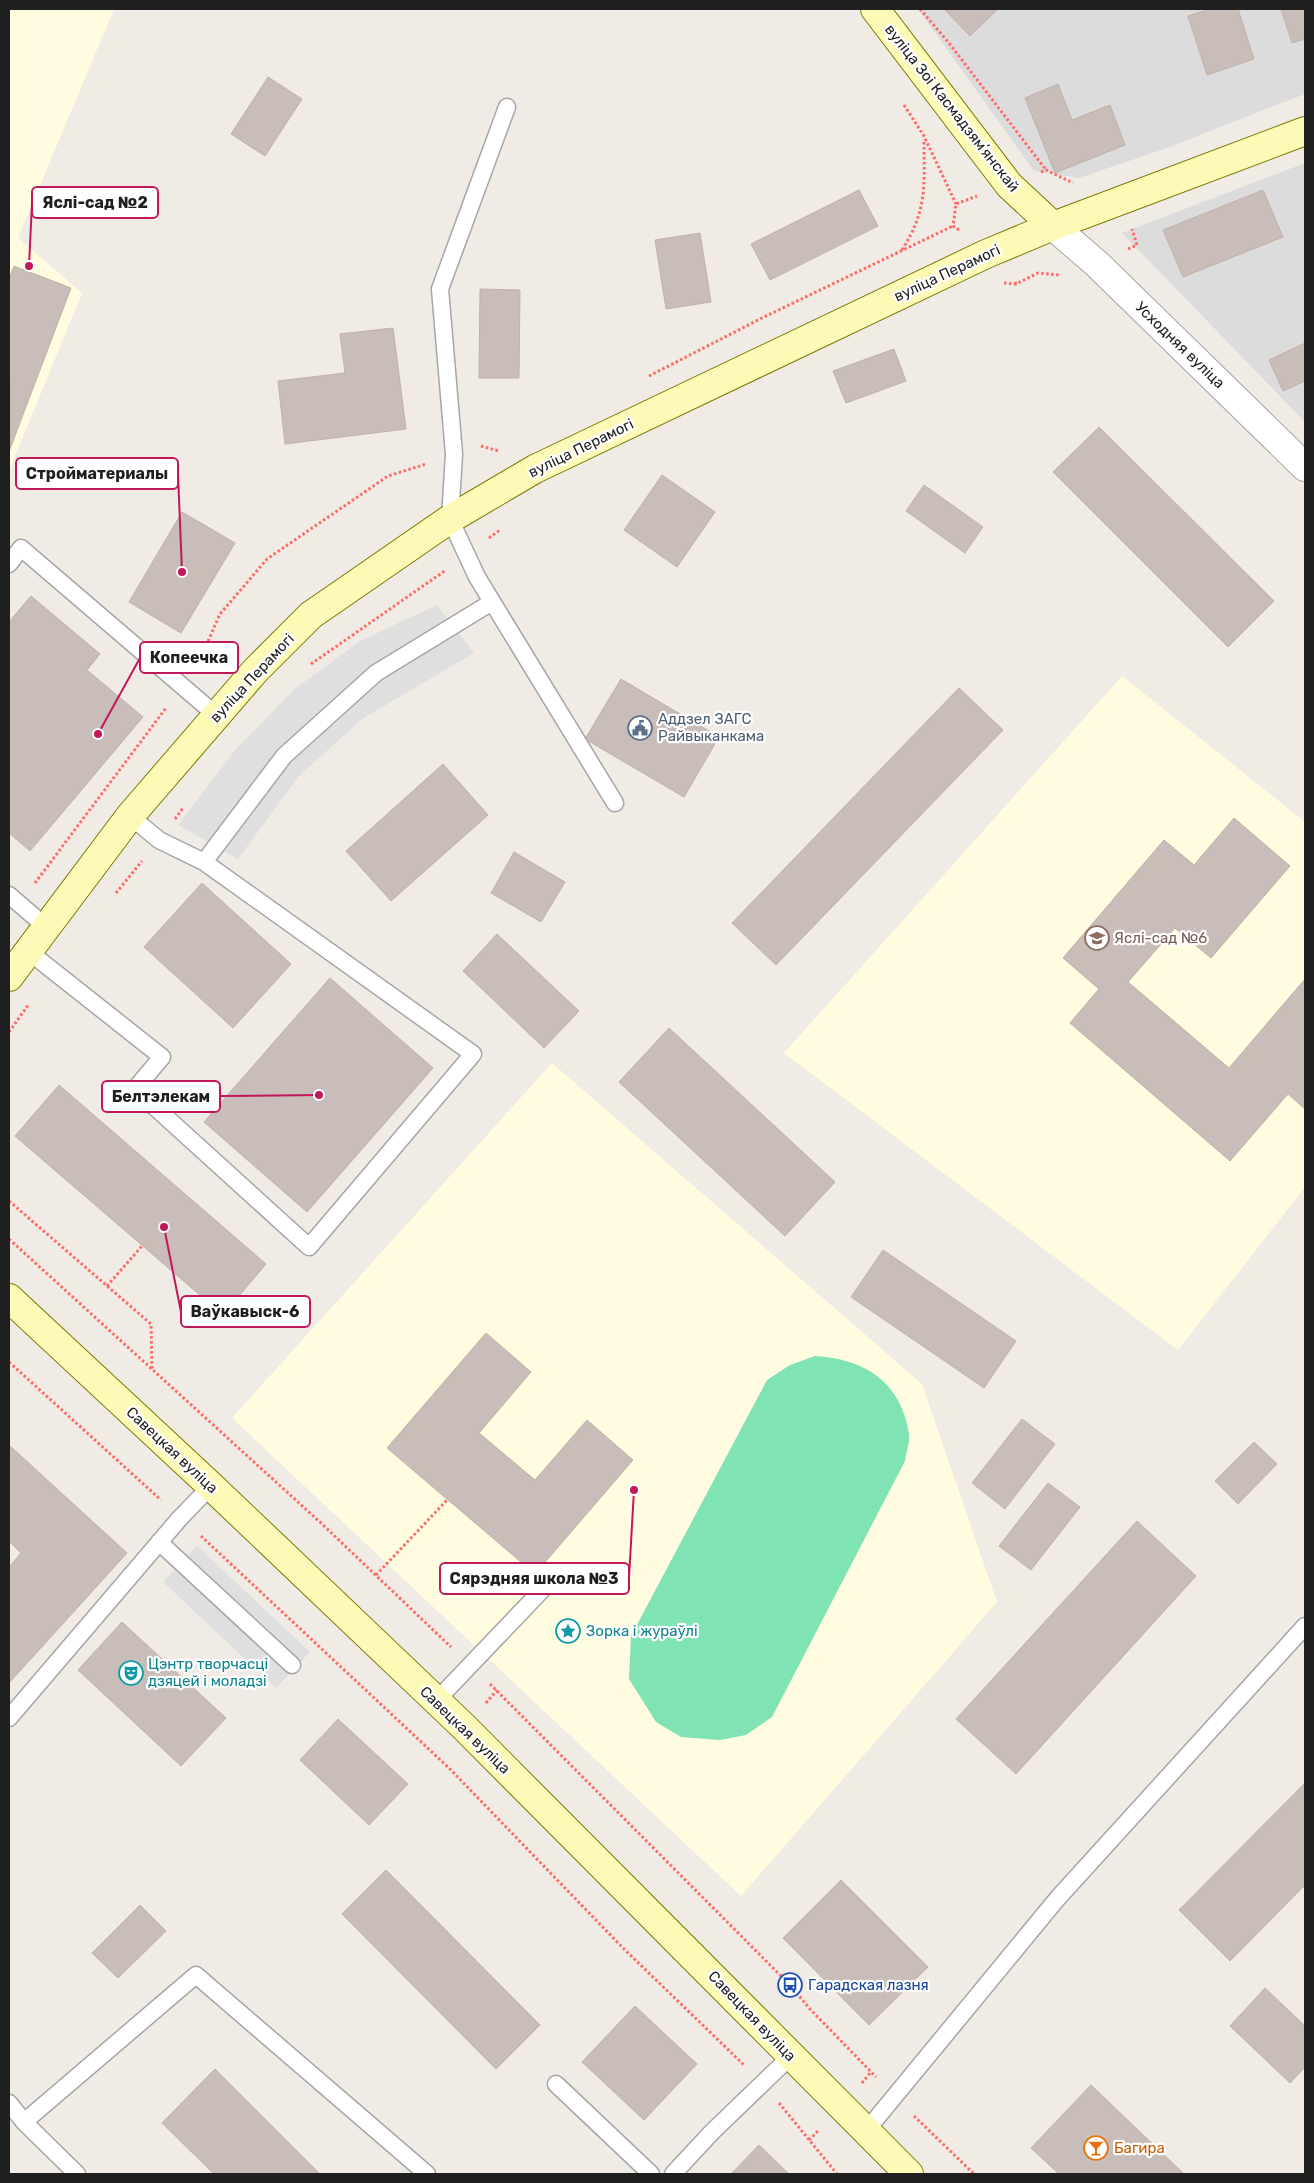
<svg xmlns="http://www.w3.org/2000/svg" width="1314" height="2183" font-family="Rubik,sans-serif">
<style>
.residential{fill:#dddcdc}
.education{fill:#fffcdf}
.pitch{fill:#7fe3b4}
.parking{fill:#dfdfdf}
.building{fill:#c8bdb8;stroke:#c3b0a6}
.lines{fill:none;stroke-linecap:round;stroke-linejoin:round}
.lane-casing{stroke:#a6a6a6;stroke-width:19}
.street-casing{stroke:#a6a6a6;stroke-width:30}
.secondary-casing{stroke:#787c00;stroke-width:30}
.path{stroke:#ff6a67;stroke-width:3;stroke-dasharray:2.5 2.5;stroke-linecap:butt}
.lane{stroke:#fff;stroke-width:16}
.street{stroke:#fff;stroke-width:28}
.secondary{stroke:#fcfab6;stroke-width:28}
.labels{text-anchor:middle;stroke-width:4.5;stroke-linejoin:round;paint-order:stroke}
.street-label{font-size:15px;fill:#1f1f1f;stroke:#fff}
.service-label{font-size:15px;fill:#4e5e75;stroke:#fff;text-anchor:start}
.education-label{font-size:15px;fill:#785e54;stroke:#fff;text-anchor:start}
.culture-label{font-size:15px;fill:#0d838f;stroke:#fff;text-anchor:start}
.transit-label{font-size:15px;fill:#164399;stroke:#fff;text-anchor:start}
.food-label{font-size:15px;fill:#c56008;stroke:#fff;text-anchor:start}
.leader{fill:none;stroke:#c2185b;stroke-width:2}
.callout-dot{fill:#c2185b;stroke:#fff;stroke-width:2}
.callout{fill:#fff;stroke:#c2185b;stroke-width:2}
.callout-label{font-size:16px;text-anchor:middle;font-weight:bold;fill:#1f1f1f}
</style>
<rect width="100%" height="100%" fill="#f0ebe5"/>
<path class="residential" d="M918,9H1305V94L1164,149L1079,178L1034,171Z
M1305,163V422L1122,233Z"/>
<path class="education" d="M9,9H114L18,238L82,293L9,471Z
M1122,676L1305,822V1187L1178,1350L784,1053Z
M552,1063L922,1384L997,1602L741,1896L232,1418Z"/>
<path class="pitch" d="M815,1356C864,1359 901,1381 909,1434C910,1442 906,1453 905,1461L772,1717L746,1735L720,1740L681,1737L656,1722L629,1679L631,1636L767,1380L790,1365Z"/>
<path class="parking" d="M437,605L474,653L362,719L299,776L238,859L178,825L236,749L296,688L360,641Z
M197,1546L310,1652L276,1688L163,1582Z"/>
<path class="building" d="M944,9H998L970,36Z
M1210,9H1238L1254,59L1207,75L1188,16Z
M1281,9H1305V39L1292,43Z
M268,77L302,99L265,156L231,134Z
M1058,84L1072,120L1110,105L1125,145L1055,173L1025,98Z
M859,190L878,226L770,280L751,244Z
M1263,190L1283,237L1183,277L1163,230Z
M700,233L711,302L666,309L655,240Z
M14,266L71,288L10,449L9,279Z
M480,289L520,290L519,378H479Z
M393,328L406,429L285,444L278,381L345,373L340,334Z
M1305,343V381L1283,391L1269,360Z
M894,349L906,381L846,403L833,371Z
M1099,427L1274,601L1228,647L1053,472Z
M662,475L715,512L677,567L624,530Z
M924,485L983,527L965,553L906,511Z
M182,512L235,543L181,633L129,602Z
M31,596L100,654L87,670L143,717L30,851L9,833V622Z
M621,679L719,737L684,797L585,739Z
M959,688L1003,730L776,965L732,923Z
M443,764L488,815L391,901L346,851Z
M1234,818L1290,866L1211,958L1175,928L1128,982L1229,1068L1305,979V1109L1288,1094L1230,1161L1070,1023L1099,989L1063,958L1164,840L1194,865Z
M514,852L565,882L541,922L491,893Z
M202,883L291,964L233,1028L144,947Z
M497,934L579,1011L544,1048L463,971Z
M330,978L433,1068L307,1212L204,1122Z
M669,1028L835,1182L785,1236L619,1082Z
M59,1085L266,1264L223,1315L15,1136Z
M883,1250L1016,1341L984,1388L851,1297Z
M486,1333L531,1372L479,1433L535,1480L587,1420L633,1460L535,1574L387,1448Z
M1022,1419L1055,1444L1005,1509L972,1483Z
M1254,1442L1277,1464L1238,1504L1215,1481Z
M9,1445L127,1553L9,1683V1567L21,1553L9,1541Z
M1048,1483L1080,1507L1031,1570L999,1546Z
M1137,1521L1196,1576L1016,1774L956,1719Z
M122,1622L226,1718L181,1766L78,1670Z
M338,1719L408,1784L369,1825L300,1760Z
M1305,1783V1885L1230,1961L1179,1910Z
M386,1870L540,2025L496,2069L342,1914Z
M841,1880L928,1967L869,2025L783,1938Z
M140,1905L166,1931L118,1978L92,1953Z
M1265,1988L1305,2026V2067L1290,2083L1230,2026Z
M635,2006L697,2064L644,2120L582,2062Z
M215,2069L320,2174H214L162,2123Z
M1091,2085L1184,2174H1059L1031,2148Z
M759,2145L789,2174H731Z"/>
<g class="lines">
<g class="lane-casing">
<path id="lane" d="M507,107L440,289L454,454L450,519L477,577L615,803
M9,564L21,548L216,715
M204,862L284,756L376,673L492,602
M9,895L45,926
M28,951L162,1057L135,1089L309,1247L473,1054L204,862L159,840L130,816
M159,1542L292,1665
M436,1701L542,1590
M9,1718L180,1518L211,1486
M556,2084L651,2174
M9,2103L24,2122L77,2174
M24,2122L196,1975L427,2174
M866,2131L1057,1899L1305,1626
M673,2174L712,2132L791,2056"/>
</g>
<g class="street-casing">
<path id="street" d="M1053,226L1097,264L1305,467"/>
</g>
<g class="secondary-casing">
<path id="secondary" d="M875,9L1009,185L1053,226
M9,977L130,816L255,671L311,615L450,519L535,469L986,254L1053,226L1305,131
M9,1298L211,1486L463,1726L909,2174"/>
</g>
<path class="path" d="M920,9L949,43L1046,170
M904,105L924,136L956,204
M1041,172L1046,170L1073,183
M959,230L953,226L956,204L977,196
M1128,249L1137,245L1132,229
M902,250C928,209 924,185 924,139
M1015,282L1016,284L1038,273L1060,275
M1004,283L1016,284
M649,376L762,318L953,226
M481,446L499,451
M489,538L500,530
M198,664L220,614L267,559L388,476L426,464
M311,664L446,570
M175,819L183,808
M35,883L166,708
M116,893L142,861
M9,1032L29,1004
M9,1201L151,1324L152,1369
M9,1239L321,1523L451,1647
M107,1286L142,1246
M9,1362L161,1500
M201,1536L449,1768L623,1948L744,2065
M376,1575L448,1499
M490,1684L790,1985L810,2009L876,2077
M486,1703L497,1690
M862,2083L871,2072
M779,2103L837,2174
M914,2116L974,2174
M809,2140L819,2130"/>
<use href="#lane" class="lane"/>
<use href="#street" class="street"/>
<use href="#secondary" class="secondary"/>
</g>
<defs>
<g id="civic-ring" transform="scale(1.25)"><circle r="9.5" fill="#fff" stroke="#5c6f8a" stroke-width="1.5"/><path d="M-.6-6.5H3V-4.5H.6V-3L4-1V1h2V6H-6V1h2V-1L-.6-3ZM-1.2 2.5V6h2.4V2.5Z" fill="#5c6f8a"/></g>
<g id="school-ring" transform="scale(1.25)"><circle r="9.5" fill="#fff" stroke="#8d6e63" stroke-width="1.5"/><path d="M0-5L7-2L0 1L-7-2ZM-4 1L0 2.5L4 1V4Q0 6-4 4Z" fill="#8d6e63"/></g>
<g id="sight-ring" transform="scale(1.25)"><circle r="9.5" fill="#fff" stroke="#0f9aa8" stroke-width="1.5"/><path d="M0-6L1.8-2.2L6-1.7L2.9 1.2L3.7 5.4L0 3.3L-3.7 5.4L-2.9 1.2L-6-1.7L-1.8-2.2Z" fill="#0f9aa8"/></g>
<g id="theatre-ring" transform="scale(1.25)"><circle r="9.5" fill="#fff" stroke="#0f9aa8" stroke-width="1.5"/><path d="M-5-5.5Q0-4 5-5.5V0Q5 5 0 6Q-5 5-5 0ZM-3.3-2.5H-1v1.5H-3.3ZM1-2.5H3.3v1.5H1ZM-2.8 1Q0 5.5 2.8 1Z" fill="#0f9aa8"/></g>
<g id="bus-ring" transform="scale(1.25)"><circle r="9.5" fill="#fff" stroke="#1a4fb4" stroke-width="1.5"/><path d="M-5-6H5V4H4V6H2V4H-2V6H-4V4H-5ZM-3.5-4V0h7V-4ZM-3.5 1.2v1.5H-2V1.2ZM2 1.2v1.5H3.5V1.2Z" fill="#1a4fb4"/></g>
<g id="bar-ring" transform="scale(1.25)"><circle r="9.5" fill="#fff" stroke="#e8710a" stroke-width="1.5"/><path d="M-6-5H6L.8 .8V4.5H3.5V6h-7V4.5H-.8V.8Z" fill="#e8710a"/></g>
</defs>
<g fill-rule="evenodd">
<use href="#civic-ring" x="640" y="728"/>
<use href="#school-ring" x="1097" y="938"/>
<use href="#sight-ring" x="568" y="1631"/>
<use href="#theatre-ring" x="131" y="1673"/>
<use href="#bus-ring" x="790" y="1985"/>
<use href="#bar-ring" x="1096" y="2148"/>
</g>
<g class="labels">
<g class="street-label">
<text transform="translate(952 108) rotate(52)" y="5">вуліца Зоі Касмадзямʼянскай</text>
<text transform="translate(947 273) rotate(-25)" y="5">вуліца Перамогі</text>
<text transform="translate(1180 345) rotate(44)" y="5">Усходняя вуліца</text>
<text transform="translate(581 448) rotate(-26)" y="5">вуліца Перамогі</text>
<text transform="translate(252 678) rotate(-47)" y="5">вуліца Перамогі</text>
<text transform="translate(172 1450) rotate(43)" y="5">Савецкая вуліца</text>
<text transform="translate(465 1730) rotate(44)" y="5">Савецкая вуліца</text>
<text transform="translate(752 2016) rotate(46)" y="5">Савецкая вуліца</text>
</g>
<g class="service-label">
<text x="658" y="724">Аддзел ЗАГС<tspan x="658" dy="17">Райвыканкама</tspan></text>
</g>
<g class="education-label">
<text x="1114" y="943">Яслі-сад №6</text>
</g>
<g class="culture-label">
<text x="586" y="1636">Зорка і жураўлі</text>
<text x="148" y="1669">Цэнтр творчасці<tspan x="148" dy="17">дзяцей і моладзі</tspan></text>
</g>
<g class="transit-label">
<text x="808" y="1990">Гарадская лазня</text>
</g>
<g class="food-label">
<text x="1114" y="2153">Багира</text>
</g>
</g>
<path class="leader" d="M29 266L32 203M182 572L178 474M98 734L140 658M319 1095L220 1096M164 1227L181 1312M634 1490L629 1578"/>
<g class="callout-dot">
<circle cx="29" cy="266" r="5"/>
<circle cx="182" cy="572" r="5"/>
<circle cx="98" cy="734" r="5"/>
<circle cx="319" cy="1095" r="5"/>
<circle cx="164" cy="1227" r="5"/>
<circle cx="634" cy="1490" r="5"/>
</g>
<g class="callout">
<rect x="32" y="187" width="126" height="31" rx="5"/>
<rect x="16" y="458" width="162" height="31" rx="5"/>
<rect x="140" y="642" width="98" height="31" rx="5"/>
<rect x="102" y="1081" width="118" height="31" rx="5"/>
<rect x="181" y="1296" width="129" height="31" rx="5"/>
<rect x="440" y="1563" width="189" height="31" rx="5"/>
</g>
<g class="callout-label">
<text x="95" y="208">Яслі-сад №2</text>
<text x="97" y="479">Стройматериалы</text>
<text x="189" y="663">Копеечка</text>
<text x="161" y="1102">Белтэлекам</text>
<text x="245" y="1317">Ваўкавыск-6</text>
<text x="534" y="1584">Сярэдняя школа №3</text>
</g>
<rect width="1314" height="2183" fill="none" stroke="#1f1f1f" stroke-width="20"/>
</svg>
